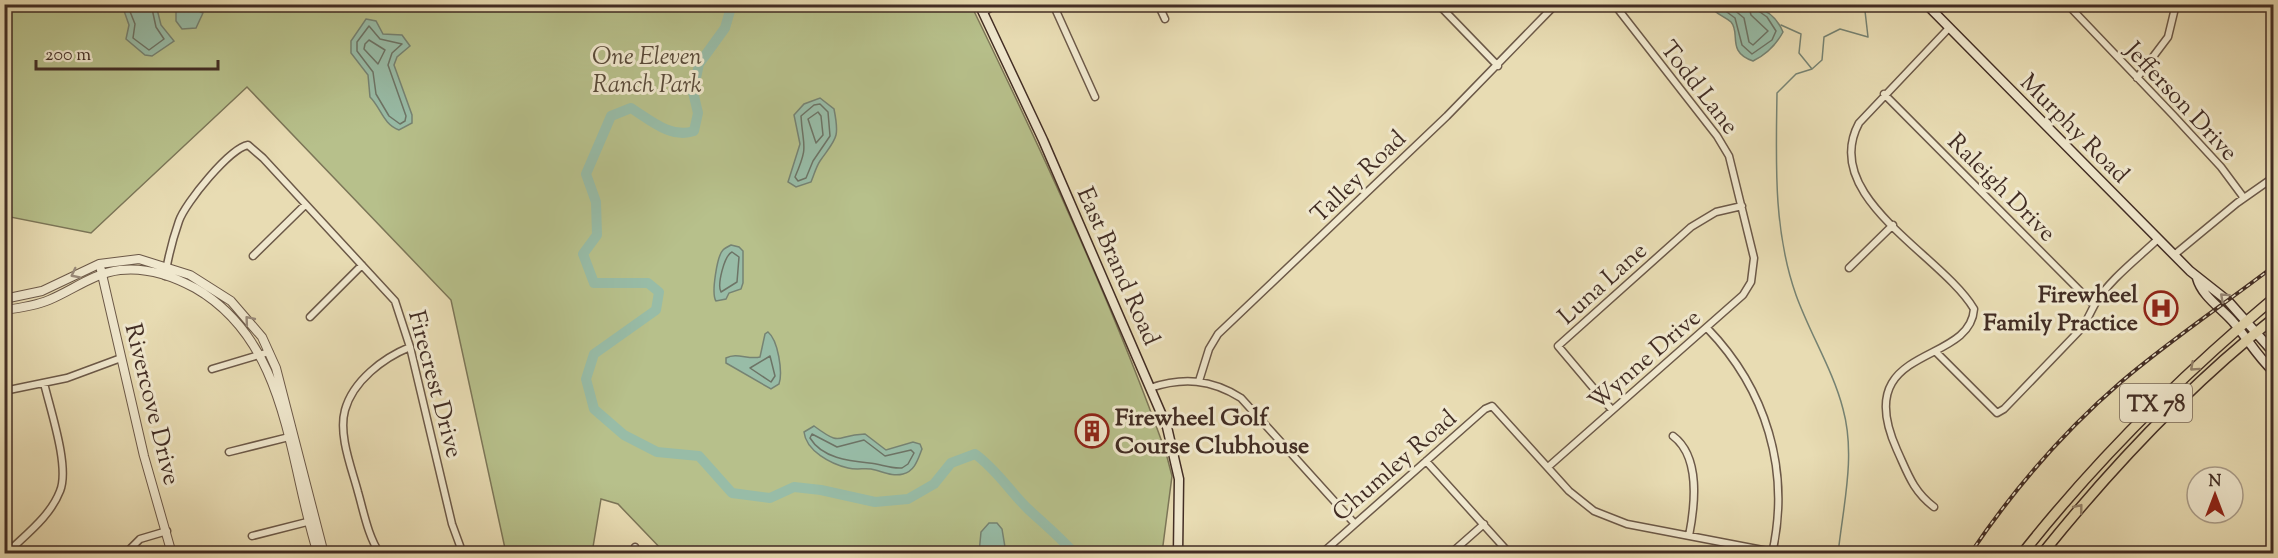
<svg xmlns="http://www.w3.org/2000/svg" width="2278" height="558" font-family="'Sorts Mill Goudy',serif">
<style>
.green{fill:#b7c08b;stroke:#7c7658;stroke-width:1.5}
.water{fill:#98bca7;stroke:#768373;stroke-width:1.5}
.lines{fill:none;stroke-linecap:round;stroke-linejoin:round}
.shore{stroke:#6d7466;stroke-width:1.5}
.stream{stroke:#768373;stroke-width:1.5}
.river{stroke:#98bca7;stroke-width:10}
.minor-casing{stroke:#6c5948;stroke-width:9}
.tertiary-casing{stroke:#6c5948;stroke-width:10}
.secondary-casing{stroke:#422d24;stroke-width:11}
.primary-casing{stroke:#422d24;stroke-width:12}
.minor{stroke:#f0e8ce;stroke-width:6}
.tertiary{stroke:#f0e8ce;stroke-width:8}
.secondary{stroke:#f0e8ce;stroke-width:8}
.primary{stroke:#e8dcb3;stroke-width:9}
.rail-casing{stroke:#422d24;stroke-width:4}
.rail{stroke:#f0e8ce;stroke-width:1.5;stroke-dasharray:4.5;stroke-linecap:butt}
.oneway{stroke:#998a79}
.oneway2{stroke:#95846c}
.labels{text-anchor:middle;stroke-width:6;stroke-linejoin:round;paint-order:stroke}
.shield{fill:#f0e8ce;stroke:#766557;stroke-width:1.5}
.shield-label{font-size:22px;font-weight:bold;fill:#422d24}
.park-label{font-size:24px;font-style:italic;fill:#594a39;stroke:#f0e8ce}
.street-label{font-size:24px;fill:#422d24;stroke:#f0e8ce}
.poi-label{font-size:24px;font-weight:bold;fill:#422d24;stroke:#f0e8ce;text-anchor:end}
</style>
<rect width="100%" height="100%" fill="#e8dcb3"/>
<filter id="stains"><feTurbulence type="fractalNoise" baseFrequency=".00333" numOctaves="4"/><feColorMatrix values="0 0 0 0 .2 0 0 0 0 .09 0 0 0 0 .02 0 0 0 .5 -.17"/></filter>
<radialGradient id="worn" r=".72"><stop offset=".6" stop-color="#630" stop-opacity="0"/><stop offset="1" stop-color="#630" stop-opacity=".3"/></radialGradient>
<path class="green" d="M4,5H971C1042,151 1111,300 1166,453L1172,476L1162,553H665L618,504L601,499L592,553H506L451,300L247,87L91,233L5,216Z"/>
<path class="water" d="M122,5H156L161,25L174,41L152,56L145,55L126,39L129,25Z
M185,5L203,13L196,28L182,29L176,21V9Z
M1709,5C1739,4 1770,0 1783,32C1776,45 1767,54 1753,61C1726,52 1741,33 1731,22C1724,16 1715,14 1709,5Z
M366,19L376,21L383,34L402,35L410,46L397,57L394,65L412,115V123L399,130C383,124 381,108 370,97L368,75L351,53V41Z
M820,98L834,109C840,139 836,138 820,161C816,167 814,175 811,182L796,187L788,182L800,144L794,115L804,104Z
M731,245L739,247L743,251V283L741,289L729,293L726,299L716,301C711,294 717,256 723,250C724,249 729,246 731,245Z
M768,332C778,340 783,372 779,384L771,389L726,363V358C737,352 748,360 760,357L765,334Z
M814,426C844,448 834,435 865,434L886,450L913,442L920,444L922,449C918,459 915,471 903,474C892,477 882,471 871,469C864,468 856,470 848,468C831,464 806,451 804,432Z
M989,523H997L1002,529L1005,547L1012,553H979L981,532Z"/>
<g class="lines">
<path class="shore" d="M127,4L135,24L133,38L149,50L164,39L156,27L151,4
M1716,4L1735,18L1742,45L1752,54L1772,40L1776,31L1767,17L1757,10L1756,4
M1727,4L1744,18L1749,42L1753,45L1768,31L1751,15L1748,4
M369,26L380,39L402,44L392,53L388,65L406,116L405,121L400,124L389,116L376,94L373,72L357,51V42Z
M369,40L385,50L378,64L364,49L365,44Z
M820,104L828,112L830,136L813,161L806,178L798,181L795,177C809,144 803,149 801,116L814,105Z
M818,112L821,116L823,135L816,143L808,119Z
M732,252L739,257L737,282L721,292C717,285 724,256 732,252Z
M770,356L775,376L771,382L750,368Z
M812,434L837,447L864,440L885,456L911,450L914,453L908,464L902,468C890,469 881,464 869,463C849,461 822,458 810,438Z"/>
<path class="stream" d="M1781,25L1801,34L1799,53L1812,69L1822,60L1824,37L1840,29L1868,37L1865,11L1912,6
M1812,69L1796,74L1777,93C1776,161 1773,230 1796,295C1810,334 1833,370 1843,409C1856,456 1843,506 1838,554"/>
<path class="river" d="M732,4L725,28L699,64L693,92L698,113L694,131C671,139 650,120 631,108L611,116L586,174L596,202L597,235L583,254L594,283H648L659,292L656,310L594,354L586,379L594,409L624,435L657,452L699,456L732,493L770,498L794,487L821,490L875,502L908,499L934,484L951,463L975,454C996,469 1009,490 1027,508C1043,523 1059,536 1075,554"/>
<g class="minor-casing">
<path id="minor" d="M1053,4L1095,97
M1158,4L1165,19
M1438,4L1498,66
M2067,4L2173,115L2221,167L2244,198
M983,12L998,4
M2137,78L2168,37L2176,4
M1884,94L2094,305
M2174,255L2237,203L2274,177
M253,256L305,205
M1849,268L1893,225
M165,276C168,258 173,238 179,221C185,203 230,148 248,145L263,158L395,301L410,347L452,524L463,554
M310,317L362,265
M1707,328C1766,389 1791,470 1772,554
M1936,352L1997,413L2004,409L2081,329C2087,321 2090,313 2095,304C2109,280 2137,259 2158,239
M212,369L269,352
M1199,381L1209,349L1218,334L1447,116L1556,4
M1150,388C1183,377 1211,379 1241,398L1355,524
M4,391L67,378L121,358
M1612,410L1558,346L1691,227L1716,212L1742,206
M1673,436C1701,457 1695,505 1689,536
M229,452L293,436
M1426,461L1510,554
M1548,467L1743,295L1751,282L1754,258L1729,156L1717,136L1614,4
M1934,507C1913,491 1908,474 1897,450C1849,343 1970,367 1974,309C1942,255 1819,197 1859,123L1949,28
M252,536L311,521
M6,554C25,535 50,517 60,491C70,467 50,409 44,383
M125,554L140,539L167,531
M380,554C368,536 364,513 358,492C352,469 338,435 345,410C353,381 383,358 410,347
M634,554L635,547
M1321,554L1485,409L1492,406L1569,491L1594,511L1627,524L1773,552
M1450,554L1484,524"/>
</g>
<g class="tertiary-casing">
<path id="tertiary" d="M101,270L144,456L172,554
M4,299L42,291L99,264L139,259L190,275L231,301L262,337L276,368L324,554
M4,310C20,308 35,306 49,300C73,290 94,273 120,270C146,267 173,276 195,288C289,342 288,461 318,554"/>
</g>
<g class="secondary-casing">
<path id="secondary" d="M979,4L1043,140L1167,427L1179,479L1178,554
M1926,4L2190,271L2228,301L2274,353
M2197,278C2202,297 2223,309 2235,324C2249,341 2257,356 2274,372"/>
</g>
<g class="primary-casing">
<path id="primary" d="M2022,554C2097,459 2181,376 2274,298
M2042,554C2111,468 2187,387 2274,318"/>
</g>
<use href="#minor" class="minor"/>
<use href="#tertiary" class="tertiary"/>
<use href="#secondary" class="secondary"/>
<use href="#primary" class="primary"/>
<g class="rail-casing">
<path id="rail" d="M1970,554C2013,490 2062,433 2121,382C2169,341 2223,305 2274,266"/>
</g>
<use href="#rail" class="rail"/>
</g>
<defs><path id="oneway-chevron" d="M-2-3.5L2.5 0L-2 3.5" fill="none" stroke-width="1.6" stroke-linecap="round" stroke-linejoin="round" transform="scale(1.5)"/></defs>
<g class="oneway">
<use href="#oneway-chevron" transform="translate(75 274) rotate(153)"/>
<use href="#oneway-chevron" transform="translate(2224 297) rotate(-138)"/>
<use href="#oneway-chevron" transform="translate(249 320) rotate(-130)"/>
</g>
<g class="oneway2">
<use href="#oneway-chevron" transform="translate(2194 367) rotate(138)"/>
<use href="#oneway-chevron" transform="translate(2079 508) rotate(-51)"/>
</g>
<defs>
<g id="hospital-ring" transform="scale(1.725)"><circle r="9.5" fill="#f0e8ce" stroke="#8f2418" stroke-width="1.5"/><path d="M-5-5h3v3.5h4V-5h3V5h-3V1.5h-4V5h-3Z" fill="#8f2418"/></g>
<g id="building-ring" transform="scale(1.725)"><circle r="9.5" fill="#f0e8ce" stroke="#8f2418" stroke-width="1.5"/><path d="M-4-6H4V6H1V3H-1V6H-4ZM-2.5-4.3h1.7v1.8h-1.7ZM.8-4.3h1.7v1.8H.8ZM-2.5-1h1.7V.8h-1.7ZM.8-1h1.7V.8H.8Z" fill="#8f2418"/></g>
</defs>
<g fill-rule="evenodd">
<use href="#hospital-ring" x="2161" y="308"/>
<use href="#building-ring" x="1092" y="431"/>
</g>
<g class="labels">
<rect class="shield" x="2120" y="384" width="72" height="38" rx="4.5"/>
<g class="shield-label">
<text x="2156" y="411">TX 78</text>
</g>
<g class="park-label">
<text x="647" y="64">One Eleven<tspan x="647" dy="28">Ranch Park</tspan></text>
</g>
<g class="street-label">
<text transform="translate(1700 87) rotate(52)" y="8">Todd Lane</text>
<text transform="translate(2182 101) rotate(47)" y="8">Jefferson Drive</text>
<text transform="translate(2075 128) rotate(45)" y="8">Murphy Road</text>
<text transform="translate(1358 176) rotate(-44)" y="8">Talley Road</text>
<text transform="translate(2002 187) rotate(45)" y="8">Raleigh Drive</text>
<text transform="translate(1119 266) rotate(66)" y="8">East Brand Road</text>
<text transform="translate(1602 283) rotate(-42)" y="8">Luna Lane</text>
<text transform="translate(1644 359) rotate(-41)" y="8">Wynne Drive</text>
<text transform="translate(436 384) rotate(75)" y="8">Firecrest Drive</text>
<text transform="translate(153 404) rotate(76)" y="8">Rivercove Drive</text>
<text transform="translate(1394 465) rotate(-41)" y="8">Chumley Road</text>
</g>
<g class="poi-label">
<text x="2138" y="302">Firewheel<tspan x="2138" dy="28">Family Practice</tspan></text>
<text x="1115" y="425" text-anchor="start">Firewheel Golf<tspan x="1115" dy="28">Course Clubhouse</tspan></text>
</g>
</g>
<rect width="2278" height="558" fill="none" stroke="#e8dcb3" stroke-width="24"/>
<rect x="6" y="6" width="2266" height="546" fill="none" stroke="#422d24" stroke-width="3"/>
<rect x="12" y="12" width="2254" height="534" fill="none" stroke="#422d24" stroke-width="1.5"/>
<g transform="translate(2215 495)"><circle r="28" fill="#f0e8ce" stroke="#aa9d8a" stroke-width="1.5"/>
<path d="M0-4.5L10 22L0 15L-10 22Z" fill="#8f2418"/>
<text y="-9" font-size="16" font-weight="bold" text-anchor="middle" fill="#422d24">N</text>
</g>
<path d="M36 60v9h182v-9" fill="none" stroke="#422d24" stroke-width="3"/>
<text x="45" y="60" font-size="18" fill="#422d24" stroke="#f0e8ce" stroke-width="4.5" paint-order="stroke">200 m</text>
<rect width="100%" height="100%" filter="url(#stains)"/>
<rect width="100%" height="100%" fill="url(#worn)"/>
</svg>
